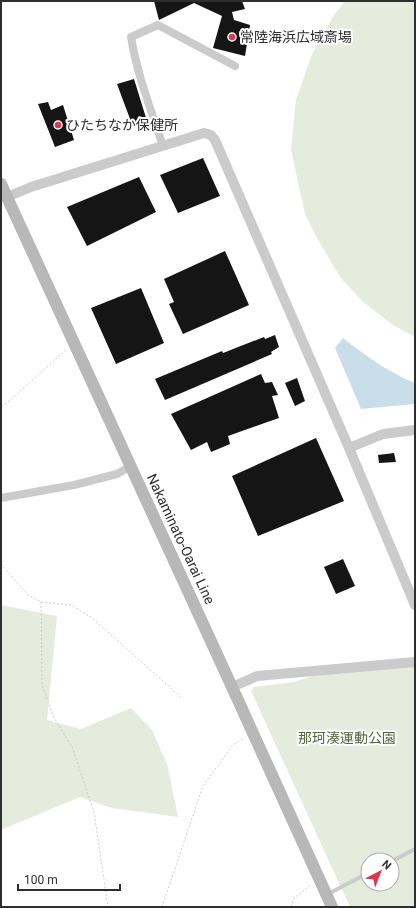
<svg xmlns="http://www.w3.org/2000/svg" width="416" height="908" font-family="Roboto,'Noto Sans JP',sans-serif">
<style>
.green{fill:#e5ebdd;fill-rule:evenodd}
.water{fill:#cadee9}
.building{fill:#151515}
.lines{fill:none;stroke-linecap:round;stroke-linejoin:round}
.path{stroke:#cbcbcb;stroke-width:1;stroke-dasharray:2 2;stroke-linecap:butt}
.service{stroke:#cbcbcb;stroke-width:4}
.minor{stroke:#cbcbcb;stroke-width:8}
.tertiary{stroke:#cbcbcb;stroke-width:10}
.secondary{stroke:#b8b8b8;stroke-width:12}
.poi-dot{fill:#da3b4c;stroke:#fff;stroke-width:1.5}
.labels{text-anchor:middle;stroke-width:4;stroke-linejoin:round;paint-order:stroke}
.poi-label{font-size:14px;fill:#2e2e2e;stroke:#fff;text-anchor:start}
.street-label{font-size:14px;fill:#2e2e2e;stroke:#fff}
.park-label{font-size:14px;fill:#53673e;stroke:#fff}
</style>
<rect width="100%" height="100%" fill="#fff"/>
<path class="green" d="M345,1H415V337L393,325L362,301L340,277L317,238L305,214L291,150L296,100L312,54L334,15Z
M1,605L57,616L47,720L81,729L131,708L152,730L167,764L178,817L112,808L80,797L1,830Z
M415,662V907H350L251,691L254,687L294,682L327,671ZM368,860H392V884H368Z"/>
<path class="water" d="M343,338C366,356 388,372 415,383V404L361,409L335,348Z"/>
<path class="building" d="M154,1H242L245,9L232,12L234,20L250,25L245,56L213,48L222,16L194,3L159,20Z
M134,79L147,121L133,127L117,84Z
M48,102L51,110L63,105L74,140L55,147L38,104Z
M203,158L220,196L178,213L160,175Z
M139,177L156,212L87,246L67,207Z
M225,251L249,305L183,334L169,304L174,302L164,279Z
M141,288L164,343L116,364L91,308Z
M275,335L279,347L271,352L272,354L165,400L155,379L222,351L223,353L264,337L265,339Z
M261,374L265,383L272,382L278,395L272,396L279,418L228,436L230,444L211,452L207,442L191,450L171,414Z
M297,378L305,401L295,406L285,383Z
M316,438L344,501L258,536L232,476Z
M394,453L396,462L379,463L378,455Z
M343,559L355,586L336,594L324,567Z"/>
<g class="lines">
<path class="path" d="M1,406L7,403L67,349
M1,564L28,595L41,602L71,605L92,618L181,697
M41,602L42,684L53,716L72,747L94,812L108,907
M162,907L203,786L232,746L244,738
M291,907L294,898L311,885"/>
<path class="service" d="M392,861L415,849
M328,894L368,873"/>
<path class="minor" d="M163,146C151,110 137,74 131,37L158,25L235,66
M1,498L74,485L117,474L131,466"/>
<path class="tertiary" d="M7,197L31,187L204,133L211,135L215,140L349,448L415,605
M349,448L383,434L415,430
M232,687L257,676L415,662"/>
<path class="secondary" d="M1,184L232,687L332,907"/>
</g>
<g class="poi-dot">
<circle cx="232" cy="37" r="4"/>
<circle cx="58" cy="125" r="4"/>
</g>
<g class="labels">
<g class="poi-label">
<text x="240" y="42">常陸海浜広域斎場</text>
<text x="66" y="130">ひたちなか保健所</text>
</g>
<g class="street-label">
<text transform="translate(181 539) rotate(65)" y="5">Nakaminato-Oarai Line</text>
</g>
<g class="park-label">
<text x="347" y="743">那珂湊運動公園</text>
</g>
</g>
<rect width="416" height="908" fill="none" stroke="#2e2e2e" stroke-width="4"/>
<g transform="translate(380 872) rotate(42)"><circle r="19" fill="#ffffff" stroke="#ababab"/>
<path d="M0-3L7 15L0 10L-7 15Z" fill="#da3b4c"/>
<text y="-6" font-size="11" font-weight="bold" text-anchor="middle" fill="#2e2e2e">N</text>
</g>
<path d="M18 884v6h102v-6" fill="none" stroke="#2e2e2e" stroke-width="2"/>
<text x="24" y="884" font-size="12" fill="#2e2e2e" stroke="#ffffff" stroke-width="3" paint-order="stroke">100 m</text>
</svg>
